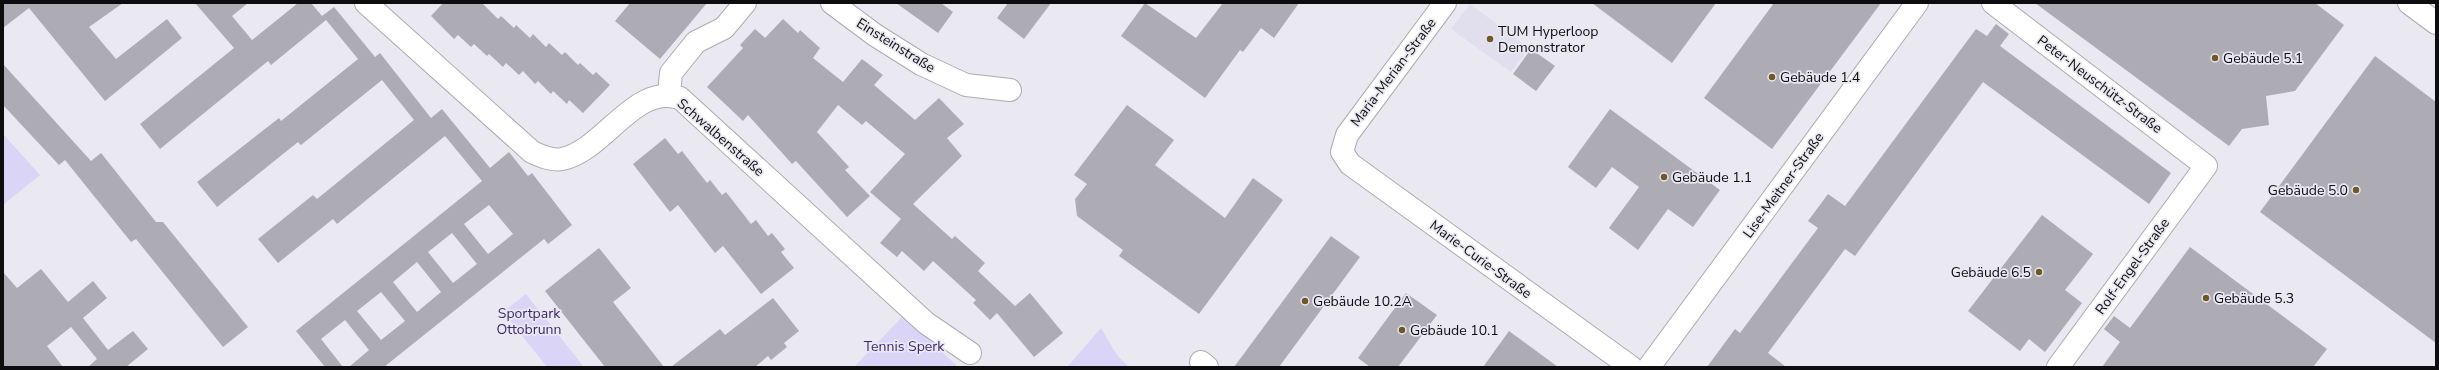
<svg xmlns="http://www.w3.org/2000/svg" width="2439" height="370" font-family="'Nunito Sans',sans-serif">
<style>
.built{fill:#e1deee}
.green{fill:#dad4f7}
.building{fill:#adabb4;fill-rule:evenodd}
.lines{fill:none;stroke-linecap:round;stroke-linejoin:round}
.street-casing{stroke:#acabb3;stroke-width:24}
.street{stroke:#fff;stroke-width:22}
.poi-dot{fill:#6f5828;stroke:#eae9f1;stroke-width:1.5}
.labels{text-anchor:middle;stroke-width:3.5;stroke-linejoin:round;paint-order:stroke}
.poi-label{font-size:14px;fill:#0d0c0f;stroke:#eae9f1;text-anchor:start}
.street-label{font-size:14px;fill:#0d0c0f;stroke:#eae9f1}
.park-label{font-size:14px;fill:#3d2670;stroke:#eae9f1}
</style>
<rect width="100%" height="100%" fill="#eae9f1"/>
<path class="built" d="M1470,4L1529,48L1511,72L1451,29Z"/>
<path class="green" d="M3,134L40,175L3,205Z
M526,294L584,367H547L503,312Z
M904,315L958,367H854Z
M1101,328L1117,355L1129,367H1067Z"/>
<path class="building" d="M3,3H123L89,27L116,59L167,19L182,38L105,101L29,8L3,28Z
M195,3H248L232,16L252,40L298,3H311L322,16L334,7L375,57L380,53L431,118L442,109L490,168L509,152L528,176L532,173L572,225L548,244L544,239L384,367H349L369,350L345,320L321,339L343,367H325L296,331L482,181L445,136L337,224L333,219L278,263L258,239L313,195L317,199L414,120L382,80L301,145L298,142L217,207L197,182L279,118L281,121L358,59L326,20L271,65L268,61L160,149L140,124L234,48ZM489,205L513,234L488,254L464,224ZM452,233L477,264L453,283L428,252ZM417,262L441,292L417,312L393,282ZM381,292L405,321L381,340L357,311Z
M443,3H482L498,19L501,16L514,28L516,25L530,38L533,34L546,47L549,43L562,55L565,52L578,65L580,63L593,75L596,72L610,85L583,113L569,100L567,104L553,91L551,94L538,81L535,84L523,71L519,75L506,63L503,67L489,54L487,56L474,44L471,47L458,35L454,39L431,16Z
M630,3H707L660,59L615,21Z
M896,3H941L953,12L938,33Z
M1008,3H1051L1024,39L997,18Z
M1145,3L1196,38L1223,3H1299L1274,38L1261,28L1243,52L1240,50L1205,98L1121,36Z
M1592,3H1716L1672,63Z
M1774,3H1881L1772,149L1704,98Z
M2035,3H2315L2344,25L2295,91L2266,96L2269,125L2242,129L2229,146Z
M783,19L798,33L800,30L820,48L813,58L843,82L862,59L883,75L874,85L915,120L939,98L964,124L947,138L962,156L913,204L952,239L955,236L985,263L978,271L1015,306L1030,293L1063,333L1034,357L997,313L990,320L973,303L976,300L933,261L924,271L902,251L897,257L880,243L901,219L870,192L905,154L866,121L862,125L838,105L817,132L849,167L845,170L870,196L847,217L796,161L792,164L748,115L743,121L707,87L743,48L740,45L755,29L765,38Z
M1996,24L2009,34L2000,46L2171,173L2149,204L1983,82L1855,256L1845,249L1768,353L1786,367H1707L1735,329L1740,333L1818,228L1808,221L1828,194L1845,206L1976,29L1987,36Z
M1531,49L1555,66L1536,91L1513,74Z
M2375,56L2436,102V343L2260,212Z
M3,64L91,161L101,153L156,222H163L248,327L223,347L136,239L131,242L65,160L59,165L3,105Z
M1127,105L1174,140L1155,165L1225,218L1253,178L1283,200L1199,314L1119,256L1123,250L1077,216L1075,199L1087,184L1074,175Z
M1610,109L1720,190L1693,227L1668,209L1638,250L1609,228L1639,187L1612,167L1596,188L1568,167Z
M665,138L678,154L682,151L707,183L710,180L722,195L726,192L751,224L756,220L768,236L772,233L785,249L781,252L794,268L761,294L723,246L715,253L678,205L670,212L633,164Z
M2042,215L2093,254L2065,290L2082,303L2045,352L2029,339L2020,351L1968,311Z
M1331,236L1360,257L1279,367H1234Z
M2190,247L2327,349L2313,367H2102L2120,342L2104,329L2114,316L2130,328Z
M599,248L631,288L613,302L664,367H605L545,291Z
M41,269L68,302L93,281L107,298L83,318L108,350L133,331L148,349L126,367H88L97,359L71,327L47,346L63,367H3V272L17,288Z
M1406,293L1437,315L1398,367H1370L1358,358Z
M773,298L799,331L784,343L787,347L771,360L768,356L755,367H671L720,329L725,335Z
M1509,331L1558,367H1483Z"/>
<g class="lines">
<g class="street-casing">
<path id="street" d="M366,3L532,152C541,156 552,161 562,159C605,150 634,83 680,98L926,323L970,353
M832,3L875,35L921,64L966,85L1010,90
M1445,3L1347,135L1342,152L1350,164L1631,367
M1993,3L2206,166L2058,367
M2409,3L2436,23
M669,94L671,73L696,42L724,28L745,3
M1201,362L1207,367
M1649,367L1917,3"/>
</g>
<use href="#street" class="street"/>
</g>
<g class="poi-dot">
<circle cx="1490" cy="39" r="4"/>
<circle cx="2215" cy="58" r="4"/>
<circle cx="1772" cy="77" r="4"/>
<circle cx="1664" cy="177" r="4"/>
<circle cx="2356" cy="190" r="4"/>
<circle cx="2039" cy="272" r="4"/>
<circle cx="2206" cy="298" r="4"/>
<circle cx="1305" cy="301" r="4"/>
<circle cx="1402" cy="330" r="4"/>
</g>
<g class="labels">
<g class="poi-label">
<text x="1498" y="36">TUM Hyperloop<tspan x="1498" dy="16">Demonstrator</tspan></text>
<text x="2223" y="63">Gebäude 5.1</text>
<text x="1780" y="82">Gebäude 1.4</text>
<text x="1672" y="182">Gebäude 1.1</text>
<text x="2348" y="195" text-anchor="end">Gebäude 5.0</text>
<text x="2031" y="277" text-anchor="end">Gebäude 6.5</text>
<text x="2214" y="303">Gebäude 5.3</text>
<text x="1313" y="306">Gebäude 10.2A</text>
<text x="1410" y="335">Gebäude 10.1</text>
</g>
<g class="street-label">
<text transform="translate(896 45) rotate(32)" y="5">Einsteinstraße</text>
<text transform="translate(1393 72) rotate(-53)" y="5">Maria-Merian-Straße</text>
<text transform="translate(2100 84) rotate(37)" y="5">Peter-Neuschütz-Straße</text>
<text transform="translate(721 137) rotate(41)" y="5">Schwalbenstraße</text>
<text transform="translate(1783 185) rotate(-54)" y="5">Lise-Meitner-Straße</text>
<text transform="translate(1481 259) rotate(36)" y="5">Marie-Curie-Straße</text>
<text transform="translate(2132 266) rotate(-54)" y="5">Rolf-Engel-Straße</text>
</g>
<g class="park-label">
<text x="529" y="318">Sportpark<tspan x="529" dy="16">Ottobrunn</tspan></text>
<text x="904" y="351">Tennis Sperk</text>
</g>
</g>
<rect width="2439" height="370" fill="none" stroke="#0d0c0f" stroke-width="8"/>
</svg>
